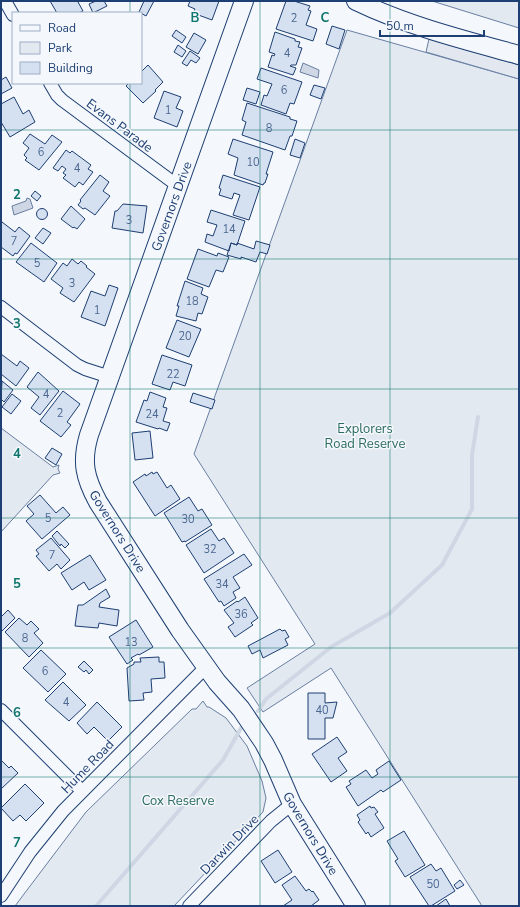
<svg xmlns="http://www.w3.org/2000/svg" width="520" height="907" font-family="'Nunito Sans',sans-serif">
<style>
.green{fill:#e3e9f0;stroke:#687fa3}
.parking{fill:#e3e8f0;stroke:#687fa3}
.water{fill:#cfd7e4;stroke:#687fa3}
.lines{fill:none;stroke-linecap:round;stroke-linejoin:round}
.stream{stroke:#cfd7e4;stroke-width:4}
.building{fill:#d5e0f0;stroke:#1d3f73}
.minor-casing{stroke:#1d3f73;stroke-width:14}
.secondary-casing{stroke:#1d3f73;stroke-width:20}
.minor{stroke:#f4f7fb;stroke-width:12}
.secondary{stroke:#f4f7fb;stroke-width:18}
.grid{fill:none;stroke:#0f766e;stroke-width:1;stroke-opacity:0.55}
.labels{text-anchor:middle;stroke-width:3;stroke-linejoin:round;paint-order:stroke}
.number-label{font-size:11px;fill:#4b6792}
.street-label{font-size:13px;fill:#1d3f73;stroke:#f4f7fb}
.park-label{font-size:13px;fill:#2c6c60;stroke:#f4f7fb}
.grid-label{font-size:13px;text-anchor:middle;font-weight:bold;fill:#0f766e;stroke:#f4f7fb;stroke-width:3;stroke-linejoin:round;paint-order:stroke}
</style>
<rect width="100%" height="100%" fill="#f4f7fb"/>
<path class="green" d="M432,1H519V28Z
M347,30L519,79V906H482L331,668L263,712L247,688L315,644L194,454Z
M1,428L53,467L59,465L58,469L60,473L53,475L1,532Z
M203,701L207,707H209L226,718L247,746L262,781L266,798L263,812L174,906H15L86,812L192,709H196Z"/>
<path class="parking" d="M429,39L519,65V79L426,52Z"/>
<path class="water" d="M303,63L319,70L318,78L300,72Z
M27,198L30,199L33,208L14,215L12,206L26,201Z"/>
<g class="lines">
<path class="stream" d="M258,711L266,699L331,647L390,613L442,565L472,509V455L478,417
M96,906L223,760L241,728"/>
</g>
<path class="building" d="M50,1H80L78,2L83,11L79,13H57Z
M96,1H104L107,6L93,13L89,4Z
M144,1H154L146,16L139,12Z
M190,1H219L212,20L193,13L195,9L188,6Z
M286,1H294L310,6L308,10L311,11L306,25L317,29L313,41L276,29Z
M332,26L345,30L339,49L326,44Z
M176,30L186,37L182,43L172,36Z
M275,32L295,39V41L300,42L298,47L302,48L296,65H291L290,66L296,68L293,75L268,67L272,55L274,56L275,54L269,52Z
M194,33L206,40L198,54L186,47Z
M178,45L186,51L182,57L174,52Z
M190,51L200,58L196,63L191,60L187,66L182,63Z
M148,65L163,82L155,90L156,91L143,103L126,86L129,83H141V72Z
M261,68L302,82L294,104L290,103L286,114L261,105L264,95L267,96L272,84L257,79Z
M6,77L12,88L1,94V80Z
M314,85L325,88L321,99L310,95Z
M247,88L260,92L256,104L243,100Z
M164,91L181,97L176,108L183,111L177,127L154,118Z
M14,97L23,114L29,110L35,122L10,137L1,122V104Z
M247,103L290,117V119L297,121L292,136H290L285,150L242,135L246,122L242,120Z
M30,134L45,144L52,135L62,142L39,170L25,160L27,158L24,155L29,148L23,143Z
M233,139L273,152L266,174H268L265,183H264L263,185L234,175L238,158L228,154Z
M295,139L305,143L300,158L290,155Z
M66,150L70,153L72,151L91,165L88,169L93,172L83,185L79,182L75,187L63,178L66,175L63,173L66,169L62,166L58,171L53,168Z
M100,175L109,182L103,191L110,196L95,215L85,208L83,209L78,205L81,201L80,200Z
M223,175L260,187L249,220L233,215L240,195L234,193L232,199L219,195L221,189L219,188Z
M35,191L41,196L37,201L31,196Z
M123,204L147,206L143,233L112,228L115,211H117Z
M71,206L85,219L77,229L74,227L73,228L61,219Z
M36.5 214a5.5 5.5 0 1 1 11 0a5.5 5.5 0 1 1-11 0Z
M211,210L245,221L237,245L231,243L229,251L205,242L207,234L213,236L217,225L207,222Z
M2,222L15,232L19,227L30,236L17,254L15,253L13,256L1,247V224Z
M43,228L51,233L43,244L35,238Z
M256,241L270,245L267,254L260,252L256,262L241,257V259L227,255L231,243L237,245V243L254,249Z
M31,243L57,263L44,282L16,262Z
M198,249L217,256L218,253L229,257L223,272L216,270L209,287L187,279Z
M72,259L78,264L81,261L87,266L86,267L95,274L74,302L60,293L63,288L51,279L63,263L67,266Z
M185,281L203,288L201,294L208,297L202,314L198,313L196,321L176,316L179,306H177Z
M109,285L118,288L105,326L81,317L91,291L105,296Z
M177,320L201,329L189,357L166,348Z
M1,354L17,366L20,361L29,368L16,386L1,374Z
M162,355L192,365L185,386L173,382L170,390L152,384Z
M38,372L59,391L40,415L31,408L39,397L27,387Z
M2,381L13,390L4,402L1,399Z
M63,391L80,404L67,422L71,425L61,437L40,421Z
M150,392L166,398L163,407L167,408L163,421L170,423L167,431L159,428L158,429L136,422L144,400L147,401Z
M193,393L215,400L212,409L190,402Z
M12,394L21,401L11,414L2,407Z
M150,431L153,458L135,460L132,433Z
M52,448L62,454L56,465L45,458Z
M152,472L153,474L157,472L167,488L171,485L180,499L155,516L133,482L145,474L146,476Z
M40,495L56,513L63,507L70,515L42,539L26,521L34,514L27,506Z
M189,497L198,511L202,509L212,525L185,542V541L182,542L164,513Z
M211,529L219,541L224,538L234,553L204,573L186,545Z
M57,531L69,544L65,548L61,544L60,546L52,536Z
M51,538L70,560L61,569L57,564L49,571L36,556L39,554L36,550Z
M244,554L252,565L233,577L240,588L233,592L236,598L224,606L221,601L219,602L204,579Z
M90,555L106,580L89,590L84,582L72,590L61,573Z
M106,589L110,597L100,603L99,607L119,610L117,626L99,623L98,628L75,626L78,605H83Z
M245,597L258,618L251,623L253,625L235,637L228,627L234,623L224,610L237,601L238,602Z
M8,610L15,618L1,632V617Z
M19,618L27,625L31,621L39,629L34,633L43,643L29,657L5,632Z
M136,620L153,647L139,655L138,654L131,658L133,660L127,664L109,637Z
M280,629L282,631L285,630L289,637L285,639L288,645L263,658L260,650L252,654L248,646Z
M41,650L66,674L48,692L23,668Z
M159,657V662H164L165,678L151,679L152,692L143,693L144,700L129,701L127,668L134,664V662H141L140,658Z
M84,661L93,670L89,674L86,670L84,672L78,667Z
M63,682L86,705L69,721L45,700Z
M308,693H325V703L337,702L333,718H325V739H308Z
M97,702L122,727L108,741L94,727L87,734L77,723Z
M337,737L347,752L338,758L347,771L331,782L312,754Z
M1,760L9,768L11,766L18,773L1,789Z
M389,761L401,780L383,792L381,790L358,806L346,787L351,784L349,781L366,770L372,778L378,774L376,770Z
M25,784L44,803L26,821L20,815L13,821L1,808Z
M370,806L371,808L374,807L378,812L375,814L384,828L371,837L368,832L366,834L358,822L360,820L357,815Z
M404,831L425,865L405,877L395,861L398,859L387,841Z
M278,850L292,872L275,883L261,861Z
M431,864L436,871L441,868L455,891L431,906H429L410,877Z
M295,876L306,891L309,889L312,892L313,891L319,900L311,906H283L292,900L282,885Z
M460,880L464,885L457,889L454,885Z
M446,899L450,906H436Z"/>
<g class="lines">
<g class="minor-casing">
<path id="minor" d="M5,1L13,15
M50,83L57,95L62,100L178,186
M1,307L77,365L85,369L110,377
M1,710L82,791
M1,896L30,852L63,811L206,667
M189,906L271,821L292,804"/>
</g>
<g class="secondary-casing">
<path id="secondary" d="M244,1L89,435C81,462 85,478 98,502L180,630L217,682L241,709L264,743L273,760L292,804L356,906
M356,1C408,26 464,40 519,55"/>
</g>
<use href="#minor" class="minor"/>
<use href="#secondary" class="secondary"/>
</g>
<path class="grid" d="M130,1V13M260,1V906M390,1V906M130,83V906M1,130H519M1,259H519M1,389H519M1,518H519M1,648H519M1,777H519"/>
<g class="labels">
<g class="number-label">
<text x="294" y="22">2</text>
<text x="287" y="57">4</text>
<text x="284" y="94">6</text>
<text x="168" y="114">1</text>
<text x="269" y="132">8</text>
<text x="41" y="156">6</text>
<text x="253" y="166">10</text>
<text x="77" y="172">4</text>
<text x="129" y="224">3</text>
<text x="229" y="233">14</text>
<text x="14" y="245">7</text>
<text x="37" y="267">5</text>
<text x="72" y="287">3</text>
<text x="192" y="305">18</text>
<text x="97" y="314">1</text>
<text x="185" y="340">20</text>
<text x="173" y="378">22</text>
<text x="46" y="398">4</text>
<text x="60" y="417">2</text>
<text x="152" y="418">24</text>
<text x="48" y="522">5</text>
<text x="188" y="523">30</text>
<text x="210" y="553">32</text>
<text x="52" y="559">7</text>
<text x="222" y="588">34</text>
<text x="241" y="618">36</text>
<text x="25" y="642">8</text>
<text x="131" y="646">13</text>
<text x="45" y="675">6</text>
<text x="66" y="706">4</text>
<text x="322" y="714">40</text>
<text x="433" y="888">50</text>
</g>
<g class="street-label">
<text transform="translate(120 125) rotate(37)" y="5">Evans Parade</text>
<text transform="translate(171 206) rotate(-70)" y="5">Governors Drive</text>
<text transform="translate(118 531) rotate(58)" y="5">Governors Drive</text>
<text transform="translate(87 766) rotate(-46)" y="5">Hume Road</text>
<text transform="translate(311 833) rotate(59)" y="5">Governors Drive</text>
<text transform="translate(229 844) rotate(-46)" y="5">Darwin Drive</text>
</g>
<g class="park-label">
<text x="365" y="433">Explorers<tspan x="365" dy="15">Road Reserve</tspan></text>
<text x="178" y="805">Cox Reserve</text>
</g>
</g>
<g class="grid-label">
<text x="195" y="22">B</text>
<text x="325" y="22">C</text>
<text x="17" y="199">2</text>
<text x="17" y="328">3</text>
<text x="17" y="458">4</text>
<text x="17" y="588">5</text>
<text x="17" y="717">6</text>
<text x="17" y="847">7</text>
</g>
<rect width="520" height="907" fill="none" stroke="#1d3f73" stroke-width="4"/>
<rect x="12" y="12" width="130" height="72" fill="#f4f7fb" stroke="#9eadc5"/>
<rect x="20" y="25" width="20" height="6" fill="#f4f7fb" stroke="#9eadc5"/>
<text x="48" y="32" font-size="12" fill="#1d3f73">Road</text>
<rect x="20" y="42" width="20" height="12" fill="#e3e9f0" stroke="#9eadc5"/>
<text x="48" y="52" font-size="12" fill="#1d3f73">Park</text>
<rect x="20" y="62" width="20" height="12" fill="#d5e0f0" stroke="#9eadc5"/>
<text x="48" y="72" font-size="12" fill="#1d3f73">Building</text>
<path d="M380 30v6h104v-6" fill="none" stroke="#1d3f73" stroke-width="2"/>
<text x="386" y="30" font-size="12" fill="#1d3f73" stroke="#f4f7fb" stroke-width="3" paint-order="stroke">50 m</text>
</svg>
